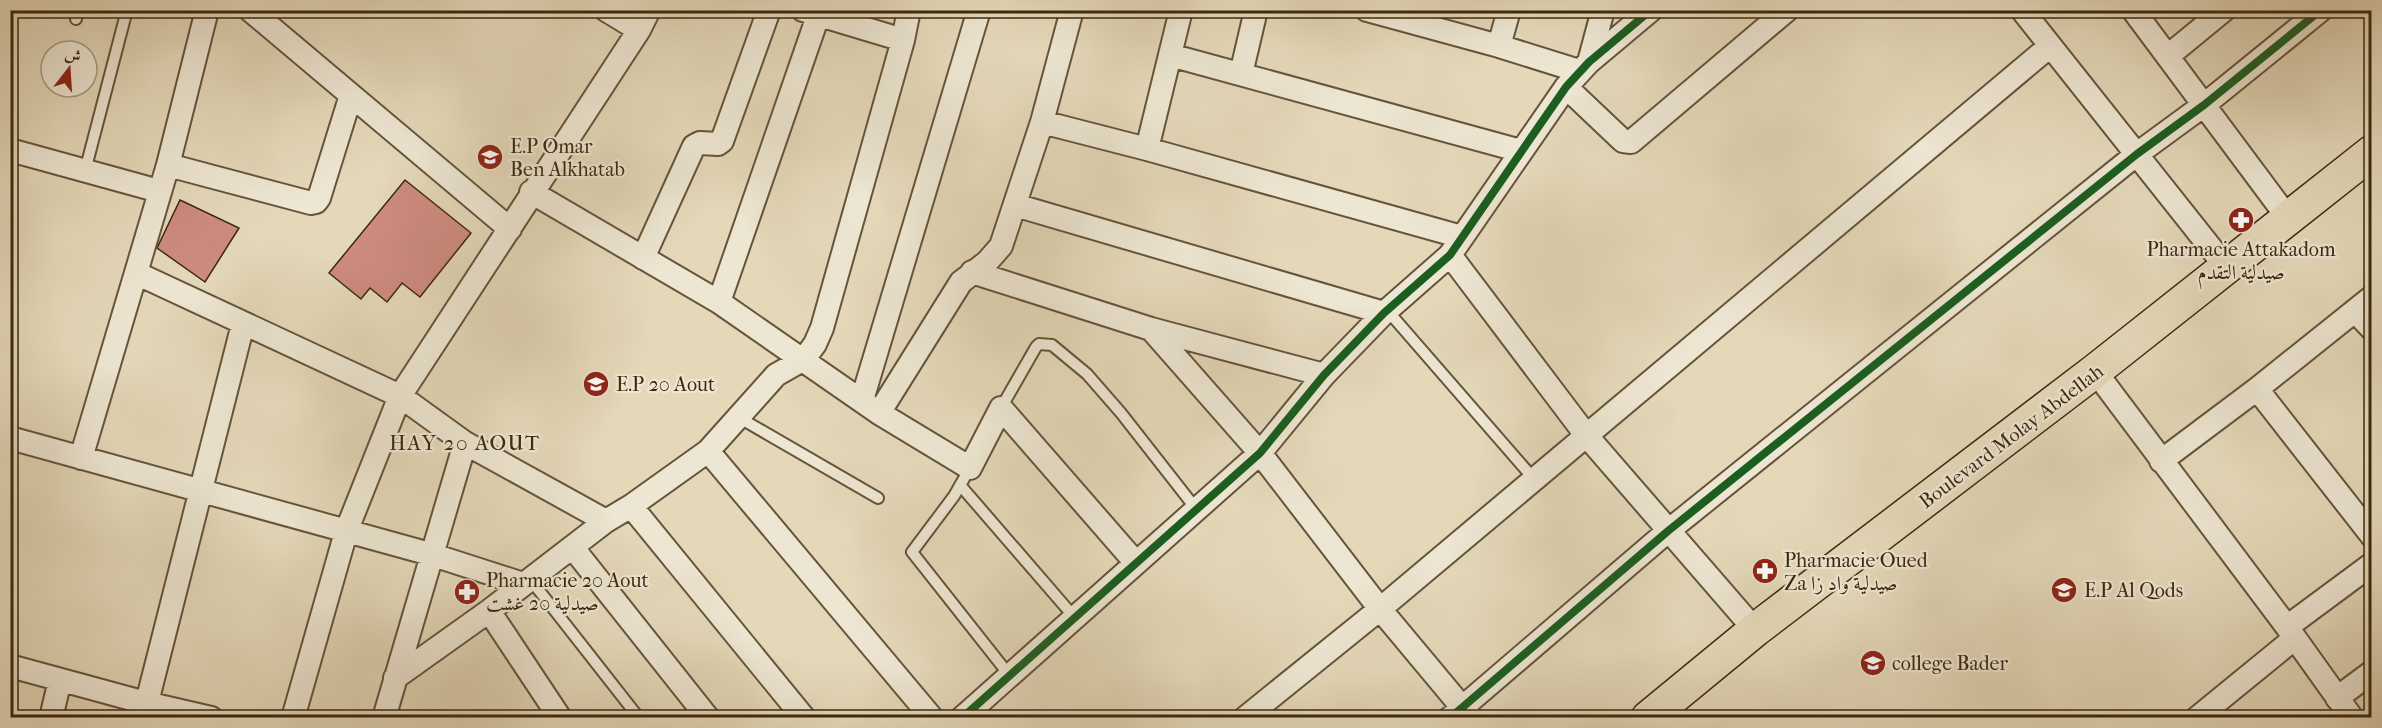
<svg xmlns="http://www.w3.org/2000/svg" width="2382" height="728" font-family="'IM FELL French Canon',Amiri,serif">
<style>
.building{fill:#cd8b80;stroke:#3c280f;stroke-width:1.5}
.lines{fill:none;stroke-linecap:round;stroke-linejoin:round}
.service-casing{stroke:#66543a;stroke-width:14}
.minor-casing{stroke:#66543a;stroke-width:26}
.primary-casing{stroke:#3c280f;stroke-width:36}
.service{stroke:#ede6d2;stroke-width:10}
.minor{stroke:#ede6d2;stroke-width:22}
.primary{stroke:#e4d8b9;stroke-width:33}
.cycleway-casing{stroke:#ede6d2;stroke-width:11}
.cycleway{stroke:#1b5e20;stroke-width:8}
.labels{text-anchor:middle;stroke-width:4.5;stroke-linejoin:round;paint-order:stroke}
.poi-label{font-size:20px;fill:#3c280f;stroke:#ede6d2;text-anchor:start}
.street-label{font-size:20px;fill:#3c280f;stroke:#ede6d2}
.neighbourhood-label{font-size:21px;letter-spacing:1.5px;fill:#3c280f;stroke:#ede6d2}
</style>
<rect width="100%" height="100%" fill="#e4d8b9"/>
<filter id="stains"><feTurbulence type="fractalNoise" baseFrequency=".00333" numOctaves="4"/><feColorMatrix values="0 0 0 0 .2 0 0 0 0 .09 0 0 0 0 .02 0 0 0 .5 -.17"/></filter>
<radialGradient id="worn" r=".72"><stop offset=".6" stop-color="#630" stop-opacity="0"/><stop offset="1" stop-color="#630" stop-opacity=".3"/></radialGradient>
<path class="building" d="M405,180L471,233L420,297L402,283L387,302L370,288L361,299L329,273Z
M180,200L239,228L205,282L157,248Z"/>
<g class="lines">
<g class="service-casing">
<path id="service" d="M76,19L78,10
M85,171L127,10
M1387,310L1534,479
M1001,408L1036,347L1039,344L1052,345L1087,374L1121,413L1197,510
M738,417L878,498
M970,468L954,496L912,552L1010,676
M960,485L1075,618
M530,579L639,718"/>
</g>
<g class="minor-casing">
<path id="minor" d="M250,10L510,229
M606,10L639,30
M803,10L903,40
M1367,10L1499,46L1579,71
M2022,10L2226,267
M2133,10L2288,218
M1499,46L1509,10
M1170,55L1521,151
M2168,56L2224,10
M1589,62L1603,10
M1241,74L1256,10
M1566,87L1623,141L1631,142L1787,10
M1042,122L1147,149L1462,237
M1147,149L1181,10
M10,150L159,191
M168,165L311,203L316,202L319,198L351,95
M531,192L719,302L879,413L970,468L1001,408L1136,563
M1015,205L1384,313
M1450,255L1586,435L1755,630
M643,258L694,146L700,143L718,144L722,141L769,10
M972,272L1151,329L1324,375
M136,273L400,396L346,532L293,718
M719,302L820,10
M2355,311L2372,329
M1151,329L1260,453L1380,609L1471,718
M2095,371L2287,627L2352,718
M2257,389L2372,536
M862,400L979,10
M879,413L961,282L987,262L1001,246L1042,122L1072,10
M10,438L430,554L523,584
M708,451L932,718
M81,458L168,165L207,10
M2161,461L2257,389L2372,297
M631,506L804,718
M606,521L465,443L400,396L639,30L649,10
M573,548L708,718
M489,611L560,718
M2287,627L2372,564
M10,666L146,703L211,718
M395,678L489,611L606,521L631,506L708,451L776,375L804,359L815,344L822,328L903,40L909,10
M2337,698L2372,672
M51,718L60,680
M143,718L243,324
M384,718L465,443
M962,718L1260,453L1324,375L1384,313L1450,255L1566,87L1589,62L1651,10
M1245,718L1380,609L2050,46
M1450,718L1668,531L2137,154L2204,105L2321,10
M2197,718L2295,638"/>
</g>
<g class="primary-casing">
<path id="primary" d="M1648,718L1755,630L2095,371L2372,152"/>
</g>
<use href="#service" class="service"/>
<use href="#minor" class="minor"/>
<use href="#primary" class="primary"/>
<g class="cycleway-casing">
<path id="cycleway" d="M962,718L1260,453L1324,375L1384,313L1450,255L1566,87L1589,62L1651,10
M1450,718L1668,531L2137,154L2204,105L2321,10"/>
</g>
<use href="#cycleway" class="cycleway"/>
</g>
<defs>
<g id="school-disc" transform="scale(1.35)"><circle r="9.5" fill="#8f2418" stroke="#ede6d2"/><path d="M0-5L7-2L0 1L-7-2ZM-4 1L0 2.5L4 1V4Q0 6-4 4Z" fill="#fff"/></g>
<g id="pharmacy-disc" transform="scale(1.35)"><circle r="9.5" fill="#8f2418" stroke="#ede6d2"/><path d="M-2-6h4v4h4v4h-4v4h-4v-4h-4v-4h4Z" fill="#fff"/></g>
</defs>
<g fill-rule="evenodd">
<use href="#school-disc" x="490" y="157"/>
<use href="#pharmacy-disc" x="2241" y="220"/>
<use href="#school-disc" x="596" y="384"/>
<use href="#pharmacy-disc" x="1765" y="571"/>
<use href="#school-disc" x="2064" y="590"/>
<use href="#pharmacy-disc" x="467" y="592"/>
<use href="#school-disc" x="1873" y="663"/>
</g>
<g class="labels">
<g class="poi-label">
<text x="510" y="153">E.P Omar<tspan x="510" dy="23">Ben Alkhatab</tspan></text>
<text x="2241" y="256" text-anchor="middle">Pharmacie Attakadom<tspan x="2241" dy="23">صيدلية التقدم</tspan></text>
<text x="616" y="391">E.P 20 Aout</text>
<text x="1784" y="567">Pharmacie Oued<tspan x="1784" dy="23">Za صيدلية واد زا</tspan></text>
<text x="486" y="587">Pharmacie 20 Aout<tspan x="486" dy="23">صيدلية 20 غشت</tspan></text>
<text x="2084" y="597">E.P Al Qods</text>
<text x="1892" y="670">college Bader</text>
</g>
<g class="street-label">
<text transform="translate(2011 436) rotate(-37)" y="7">Boulevard Molay Abdellah</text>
</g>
<g class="neighbourhood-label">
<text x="465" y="450">HAY 20 AOUT</text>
</g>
</g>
<rect width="2382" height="728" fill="none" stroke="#e4d8b9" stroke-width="36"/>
<rect x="12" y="12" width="2358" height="704" fill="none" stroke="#3c280f" stroke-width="3"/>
<rect x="18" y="18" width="2346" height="692" fill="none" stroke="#3c280f" stroke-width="1.5"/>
<g transform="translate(69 69) rotate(17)"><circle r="28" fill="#ede6d2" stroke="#a69a84" stroke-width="1.5"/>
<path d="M0-4.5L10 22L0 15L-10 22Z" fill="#8f2418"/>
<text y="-9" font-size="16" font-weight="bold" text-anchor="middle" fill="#3c280f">ش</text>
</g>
<rect width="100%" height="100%" filter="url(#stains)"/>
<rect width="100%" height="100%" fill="url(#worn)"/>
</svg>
